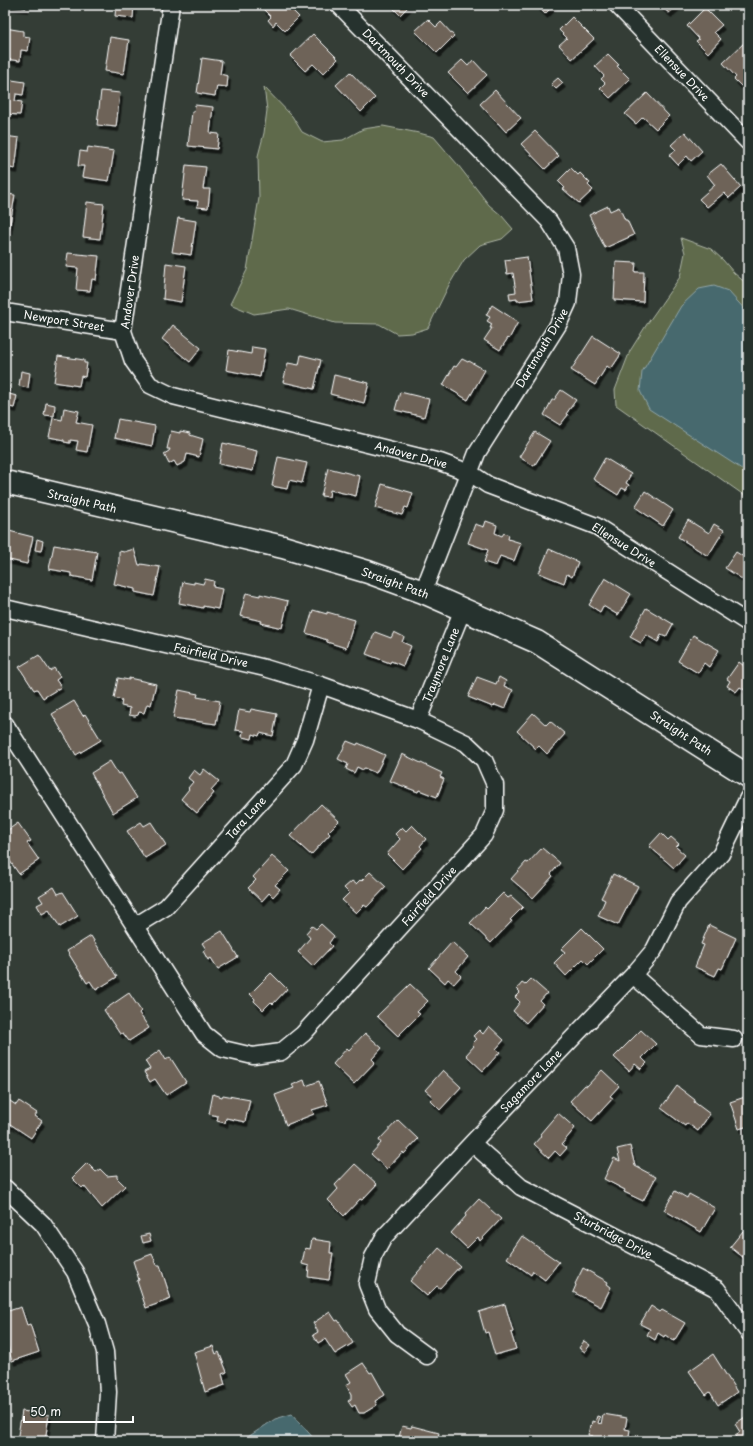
<svg xmlns="http://www.w3.org/2000/svg" width="753" height="1446" font-family="'Playpen Sans',sans-serif">
<style>
.green{fill:#5e6b4c;stroke:#aeb5a6}
.water{fill:#47696e;stroke:#91a5a8}
.building{fill:#6e6358;stroke:#fff;filter:url(#shadow)}
.lines{fill:none;stroke-linecap:round;stroke-linejoin:round}
.street-casing{stroke:#fff;stroke-width:19}
.secondary-casing{stroke:#fff;stroke-width:25}
.street{stroke:#26332d;stroke-width:16}
.secondary{stroke:#26332d;stroke-width:22}
.labels{text-anchor:middle;stroke-width:3;stroke-linejoin:round;paint-order:stroke}
.street-label{font-size:11px;fill:#fff;stroke:#26332d}
</style>
<defs>
<filter id="shadow"><feDropShadow dx="2.5" dy="4.5" stdDeviation="0" flood-color="#0009"/></filter>
</defs>
<rect width="100%" height="100%" fill="#343d36"/>
<filter id="ink" filterUnits="userSpaceOnUse"><feTurbulence type="fractalNoise" baseFrequency=".025" numOctaves="2"/><feDisplacementMap in="SourceGraphic" scale="8" xChannelSelector="R" yChannelSelector="G"/><feConvolveMatrix kernelMatrix="1 2 1 2 8 2 1 2 1" color-interpolation-filters="sRGB"/></filter>
<g filter="url(#ink)">
<path class="green" d="M264,87L292,116L302,132L322,142L343,140L363,129L383,126L419,133L434,137L458,165L489,205L502,216L513,229L502,239L480,245L464,260L449,285L428,328L412,333L397,334L379,324L335,323L289,309L254,314L230,304L247,270L259,198L258,156L264,133L267,110Z
M681,238L711,249L723,260L734,273L748,285V498L616,405L615,390L630,351L647,324L680,277L685,253Z"/>
<path class="water" d="M714,286L728,291L748,313V473L649,409L640,391L642,372L681,306L699,289Z
M292,1414L316,1441H242L275,1419Z"/>
<path class="building" d="M9,5H26V8L9,6Z
M116,5H134L133,18L115,16Z
M267,5H287L299,17L285,31L276,22L273,26L268,20L271,17L263,9Z
M390,5H410L400,15Z
M536,5H554L545,14Z
M659,5H678L669,13Z
M705,8L722,25L714,32L721,39L708,53L696,41L699,39L687,26Z
M572,17L594,39L572,59L559,45L567,38L559,30Z
M428,19L436,27L441,22L454,36L437,53L415,31Z
M5,28L23,31V36L30,37L28,51L21,50L20,61L5,59Z
M313,34L338,59L323,74L313,64L305,71L290,56Z
M110,37L129,40L124,74L105,71Z
M745,42L748,45V88L745,90L734,79L736,77L723,63Z
M608,54L619,65L617,66L630,79L610,98L600,88L605,83L601,79L604,76L595,66Z
M202,58L222,61L220,74L228,76L227,87L217,86L215,96L197,93Z
M462,60L468,66L473,60L487,75L468,93L448,73Z
M350,72L375,98L361,112L336,85Z
M558,78L563,83L556,89L551,84Z
M5,79L25,82L23,95L16,94L15,101L22,102L20,115L5,114Z
M495,90L521,118L506,132L498,123H497L480,104Z
M101,91L120,93L116,127L97,125Z
M647,93L669,116L656,129L643,117L636,124L625,114Z
M195,105L213,107L210,133L219,134L217,149L188,146L192,112H194Z
M535,131L559,156L545,169L521,144Z
M685,132L702,151L691,161L687,156L678,165L669,155L676,150L671,145Z
M5,136L19,138L15,169L5,167Z
M88,147L114,151L109,181L82,177L84,166H78L80,151L87,152Z
M721,164L741,187L729,198L724,193L707,207L699,199L715,185L707,175Z
M186,165L206,167L203,189H210L208,208L197,207L198,201L182,200Z
M571,168L578,175L580,173L590,183L588,185L593,190L579,203L563,189L565,188L558,181Z
M5,194L15,195L9,230L5,229Z
M87,202L104,204L100,239L83,237Z
M608,206L610,211L619,207L625,220H627L634,235L605,248L589,215Z
M178,218L196,221L191,255L172,252Z
M68,253L99,256L96,280L92,279L90,291L76,290L78,268L66,267Z
M527,257L533,299L517,301V299L510,300L509,293L516,292L513,273L507,274L505,260Z
M616,262L636,263L635,272H644L643,302L614,300Z
M166,263L186,266L181,302L163,299Z
M492,305L518,322L509,339L508,338L500,350L484,340L492,328H490L492,324L487,321L490,317L486,315Z
M173,325L201,348L190,362L162,339Z
M593,336L621,354L611,369L607,366L595,385L571,370Z
M252,347L265,349L260,377L226,370L229,350L251,354Z
M301,355L321,360L314,389L283,382L288,363L299,365Z
M58,356L84,360V363H87L85,377L81,376L79,386L54,382Z
M462,359L468,362L469,361L485,370L468,400L443,385L454,366L456,367Z
M21,371L30,373L28,388L19,386Z
M334,375L369,383L364,403L330,394Z
M6,385L9,386L8,389L10,390L9,394L17,396L14,408L6,406L5,408Z
M561,390L576,400L566,414L568,415L560,425L544,415L552,400H554Z
M400,392L429,399L424,417L395,410Z
M46,403L55,405L54,416L44,415Z
M64,408L79,411L76,422L92,425L87,452L76,450L78,441L70,440V443L64,442V440L49,437L53,418L62,420Z
M118,419L155,426L152,446L114,438Z
M171,431L180,433V431L190,433V435L203,439L199,457L187,454L185,462L177,466L174,461L169,464L164,454L169,451L170,449H167Z
M535,432L550,441L534,466L519,457Z
M223,443L257,451L253,471L219,464Z
M278,457L307,463L302,483L289,480L287,489L272,486Z
M605,458L631,474L626,483L629,485L626,490L622,488L618,495L593,479Z
M328,468L360,476L356,496L330,490L329,497L321,496Z
M382,484L413,493L408,508L405,507L402,515L375,508Z
M645,491L673,510L663,526L635,507Z
M688,520L709,533L714,524L724,530L708,556L678,537Z
M486,521L497,525L495,533L502,536L504,533L509,535L508,539L521,543L514,561L500,556L496,566L484,562L488,550L468,543L475,524L484,527Z
M5,530L33,537L27,564L5,559Z
M37,539L43,541L41,551L35,550Z
M54,545L97,552L92,580L71,576V573L49,569Z
M134,549L139,565H141V564L160,567L154,596L135,592V589L114,584L119,561V551L124,552Z
M549,549L578,562L572,577L567,574L564,583L539,573Z
M747,551L748,552V583L725,568L736,552L744,557Z
M605,578L631,594L618,615L603,606L600,612L589,605Z
M205,579L214,581L213,587L222,589L218,609L203,606V608L179,603L183,582L194,584V582L203,584Z
M246,593L260,596V594L288,601L282,628L261,623L262,621L240,616Z
M646,608L673,624L666,637L661,635L658,642L646,635L641,643L630,637Z
M313,610L327,614V612L355,620L346,648L327,642V640L306,633Z
M375,632L391,638L394,632L404,637L402,642L411,646L403,666L391,661L390,663L366,654Z
M693,635L719,650L709,667L704,663L698,673L678,661Z
M39,655L50,671L54,668L60,677L56,680L61,687L43,698L37,689L34,690L19,667Z
M739,662L748,669V692L740,687L736,692L727,686L730,681L727,679Z
M477,677L496,684L499,677L506,681L504,686L513,690L505,709L495,705L493,707L468,697Z
M118,678L129,680V678L156,684L151,705L147,704L144,713L139,712L138,715L135,716L129,715L130,708L121,706L122,700L114,698Z
M179,690L198,694L197,697L220,701L216,724L173,718Z
M74,701L83,716L85,714L101,740L76,755L52,714Z
M251,709L277,714L273,736L260,733L259,736L253,734L252,739L242,737L243,731L235,730L239,710L250,712Z
M533,713L546,725L550,721L565,734L547,754L539,746L536,749L517,731Z
M347,741L357,745L358,743L385,755L376,773L364,768L363,770L357,767L354,773L346,769L348,764L338,759Z
M402,754L442,773L440,777L444,779L437,797L419,790L418,792L390,781Z
M110,761L118,774L121,773L137,798L113,813L91,773Z
M204,769L219,781L211,790L214,793L197,813L181,799L189,789L188,788L193,782L188,778L194,770L200,775Z
M321,804L339,821L328,832L330,834L311,855L290,836Z
M141,822L144,826L151,822L166,845L145,858L127,831Z
M18,823L31,841L27,843L39,860L19,874L5,854V832Z
M412,825L426,839L420,846L422,848L402,869L387,854L400,839L395,834L402,827L406,831Z
M661,833L668,840L671,837L679,844L676,847L685,855L674,868L649,846Z
M542,848L560,863L551,874L553,876L533,898L511,879L526,862L528,863Z
M272,856L289,871L275,885L280,889L273,897L269,893L262,901L248,888L256,880L253,877Z
M370,872L386,887L367,907L364,905L356,913L342,900L349,893L344,888L352,881L356,884L360,880L361,881Z
M613,874L638,886L618,925L598,916L605,900L601,898Z
M54,887L58,894L63,892L78,916L60,927L49,910L42,914L37,905L43,902L39,896Z
M503,893L508,898L511,896L523,907L510,920L512,921L491,943L470,923L485,907L487,909Z
M321,924L334,936L329,943L332,946L313,966L298,952L310,938L306,933L312,926L316,929Z
M709,925L736,938L722,969L719,968L715,976L695,967L704,945L701,944Z
M582,928L603,949L588,964L583,959L566,976L554,963L565,952L561,949Z
M222,931L238,957L218,969L211,958L208,960L203,951L206,949L202,943Z
M91,936L117,977L96,990L90,981L87,983L67,951Z
M452,942L468,957L456,971L461,976L454,984L448,979L445,983L429,968Z
M271,973L287,989L273,1004L271,1002L263,1010L254,1001L255,999L250,994Z
M531,979L547,993L540,1001L543,1004L526,1023L513,1011L520,1002L515,997L520,992L517,989L522,983L525,985Z
M410,984L428,1001L417,1012L420,1014L398,1036L377,1016Z
M129,993L141,1011L139,1013L149,1028L129,1041L123,1033L120,1034L104,1010Z
M489,1026L504,1040L496,1049L500,1052L483,1071L466,1055L474,1046L472,1044L477,1039L473,1036L479,1030L483,1034Z
M641,1030L656,1044L642,1058L647,1063L641,1069L635,1064L629,1071L614,1057Z
M365,1033L382,1048L372,1059L375,1062L354,1084L333,1064L347,1048L349,1050Z
M160,1050L166,1060L170,1057L186,1082L166,1095L155,1079L150,1082L144,1072L150,1069L145,1061Z
M443,1070L461,1087L440,1110L430,1100L433,1097L425,1090Z
M602,1070L619,1086L610,1096L613,1098L592,1121L570,1101L585,1085L587,1086Z
M304,1080L306,1086L319,1081L328,1105L312,1110L314,1114L286,1125L275,1095L294,1088L292,1085Z
M677,1086L695,1100L694,1102L710,1114L698,1131L687,1123L685,1126L661,1108Z
M213,1094L222,1097L223,1095L250,1100L245,1122L226,1118L225,1123L217,1121L218,1116L209,1114Z
M748,1096V1126L739,1129L730,1102Z
M7,1099L16,1105L19,1101L37,1113L35,1116L42,1121L31,1138L10,1124L8,1126L5,1125V1101Z
M558,1113L575,1128L562,1144L567,1148L560,1156L555,1151L549,1158L534,1144L542,1135L540,1134Z
M398,1120L418,1139L404,1154L403,1152L387,1169L371,1154L381,1143L379,1140Z
M630,1146L635,1166L656,1177L643,1201L624,1192L625,1190L604,1179L614,1158L620,1161L617,1149Z
M87,1163L96,1172L100,1169L107,1176L117,1175V1178L125,1186L102,1208L84,1186L82,1188L72,1178Z
M355,1164L377,1184L362,1200L360,1199L344,1216L328,1200L338,1189L335,1185Z
M675,1191L687,1198L689,1194L715,1208L701,1232L664,1210Z
M479,1199L501,1219L480,1241L478,1237L467,1248L451,1233L466,1216L465,1214Z
M743,1231L748,1235V1261L730,1247Z
M149,1234L151,1241L143,1243L141,1236Z
M522,1236L559,1262L545,1280L533,1271L531,1275L507,1258Z
M312,1239L331,1242L330,1253H333L329,1280L308,1277L309,1266L302,1264L305,1248L310,1249Z
M439,1248L460,1266L440,1288L437,1286L427,1296L410,1281Z
M152,1254L157,1265H160L171,1299L146,1308L137,1281L139,1280L133,1261Z
M583,1268L608,1282L607,1284L611,1287L601,1307L573,1292L576,1285L575,1284Z
M505,1304L513,1332L511,1333L516,1349L495,1355L488,1332L485,1333L479,1312Z
M651,1306L660,1312L662,1310L685,1323L674,1341L665,1335L664,1337L658,1333L655,1340L647,1335L650,1329L640,1324Z
M21,1307L27,1325L30,1324L39,1352L12,1361L5,1338V1312Z
M330,1312L336,1321L338,1320L353,1343L335,1354L325,1339L318,1343L313,1335L318,1332L313,1323Z
M584,1341L590,1345L585,1352L579,1348Z
M213,1346L216,1354L219,1352L227,1372L222,1374L225,1385L205,1392L194,1352Z
M713,1354L737,1392L718,1405L710,1392L706,1395L689,1371Z
M363,1363L370,1373L372,1372L385,1395L375,1401L377,1405L364,1413H359L355,1405L352,1407L348,1401L351,1399V1394L346,1385L351,1382L346,1374Z
M22,1411L49,1415L45,1441H17Z
M603,1414L627,1418L625,1429L630,1430L628,1441H592L593,1436L588,1435L590,1425L591,1426L592,1421L595,1422L597,1416L600,1417L598,1423L601,1424Z
M748,1415V1441L746,1439L743,1441H740L735,1435L740,1432L735,1424Z
M402,1426L411,1428L412,1426L439,1433L437,1441H398Z"/>
<g class="lines">
<g class="street-casing">
<path id="street" d="M171,5L123,331L133,361L150,385L173,396L440,462L470,473L488,485L596,526L748,623
M339,5L549,221L566,248L571,274L568,303L558,325L477,453L423,592
M617,5L748,142
M5,312L123,331
M5,608L265,668L321,685L418,720L466,743L484,760L495,785V810L484,835L303,1034L281,1052L253,1056L223,1049L204,1034L5,724
M418,720L463,609
M135,926L166,907L294,765L305,740L321,685
M633,975L701,1035L734,1039
M472,1143L521,1187L717,1289L748,1332
M5,1188L43,1224L75,1272L97,1324L105,1352L108,1392L105,1441
M427,1356L397,1334L377,1309L367,1284L373,1257L384,1237L472,1143L633,975L654,950L678,902L721,854L748,798"/>
</g>
<g class="secondary-casing">
<path id="secondary" d="M5,482L283,547L368,572L423,592L537,642L748,776"/>
</g>
<use href="#street" class="street"/>
<use href="#secondary" class="secondary"/>
</g>
</g>
<g class="labels">
<g class="street-label">
<text transform="translate(396 63) rotate(46)" y="4">Dartmouth Drive</text>
<text transform="translate(682 73) rotate(46)" y="4">Ellensue Drive</text>
<text transform="translate(130 292) rotate(-82)" y="4">Andover Drive</text>
<text transform="translate(64 321) rotate(9)" y="4">Newport Street</text>
<text transform="translate(542 348) rotate(-59)" y="4">Dartmouth Drive</text>
<text transform="translate(411 455) rotate(15)" y="4">Andover Drive</text>
<text transform="translate(82 501) rotate(13)" y="4">Straight Path</text>
<text transform="translate(624 545) rotate(32)" y="4">Ellensue Drive</text>
<text transform="translate(395 583) rotate(20)" y="4">Straight Path</text>
<text transform="translate(211 655) rotate(13)" y="4">Fairfield Drive</text>
<text transform="translate(441 665) rotate(-68)" y="4">Traymore Lane</text>
<text transform="translate(681 733) rotate(33)" y="4">Straight Path</text>
<text transform="translate(246 818) rotate(-48)" y="4">Tara Lane</text>
<text transform="translate(429 896) rotate(-48)" y="4">Fairfield Drive</text>
<text transform="translate(531 1081) rotate(-46)" y="4">Sagamore Lane</text>
<text transform="translate(613 1235) rotate(28)" y="4">Sturbridge Drive</text>
</g>
</g>
<rect width="753" height="1446" fill="none" stroke="#26332d" stroke-width="20"/>
<rect x="10" y="10" width="733" height="1426" fill="none" stroke="#fff" stroke-width="1.5" filter="url(#ink)"/>
<path d="M24 1416v6h109v-6" fill="none" stroke="#ffffff" stroke-width="2"/>
<text x="30" y="1416" font-size="12" fill="#ffffff" stroke="#26332d" stroke-width="3" paint-order="stroke">50 m</text>
</svg>
